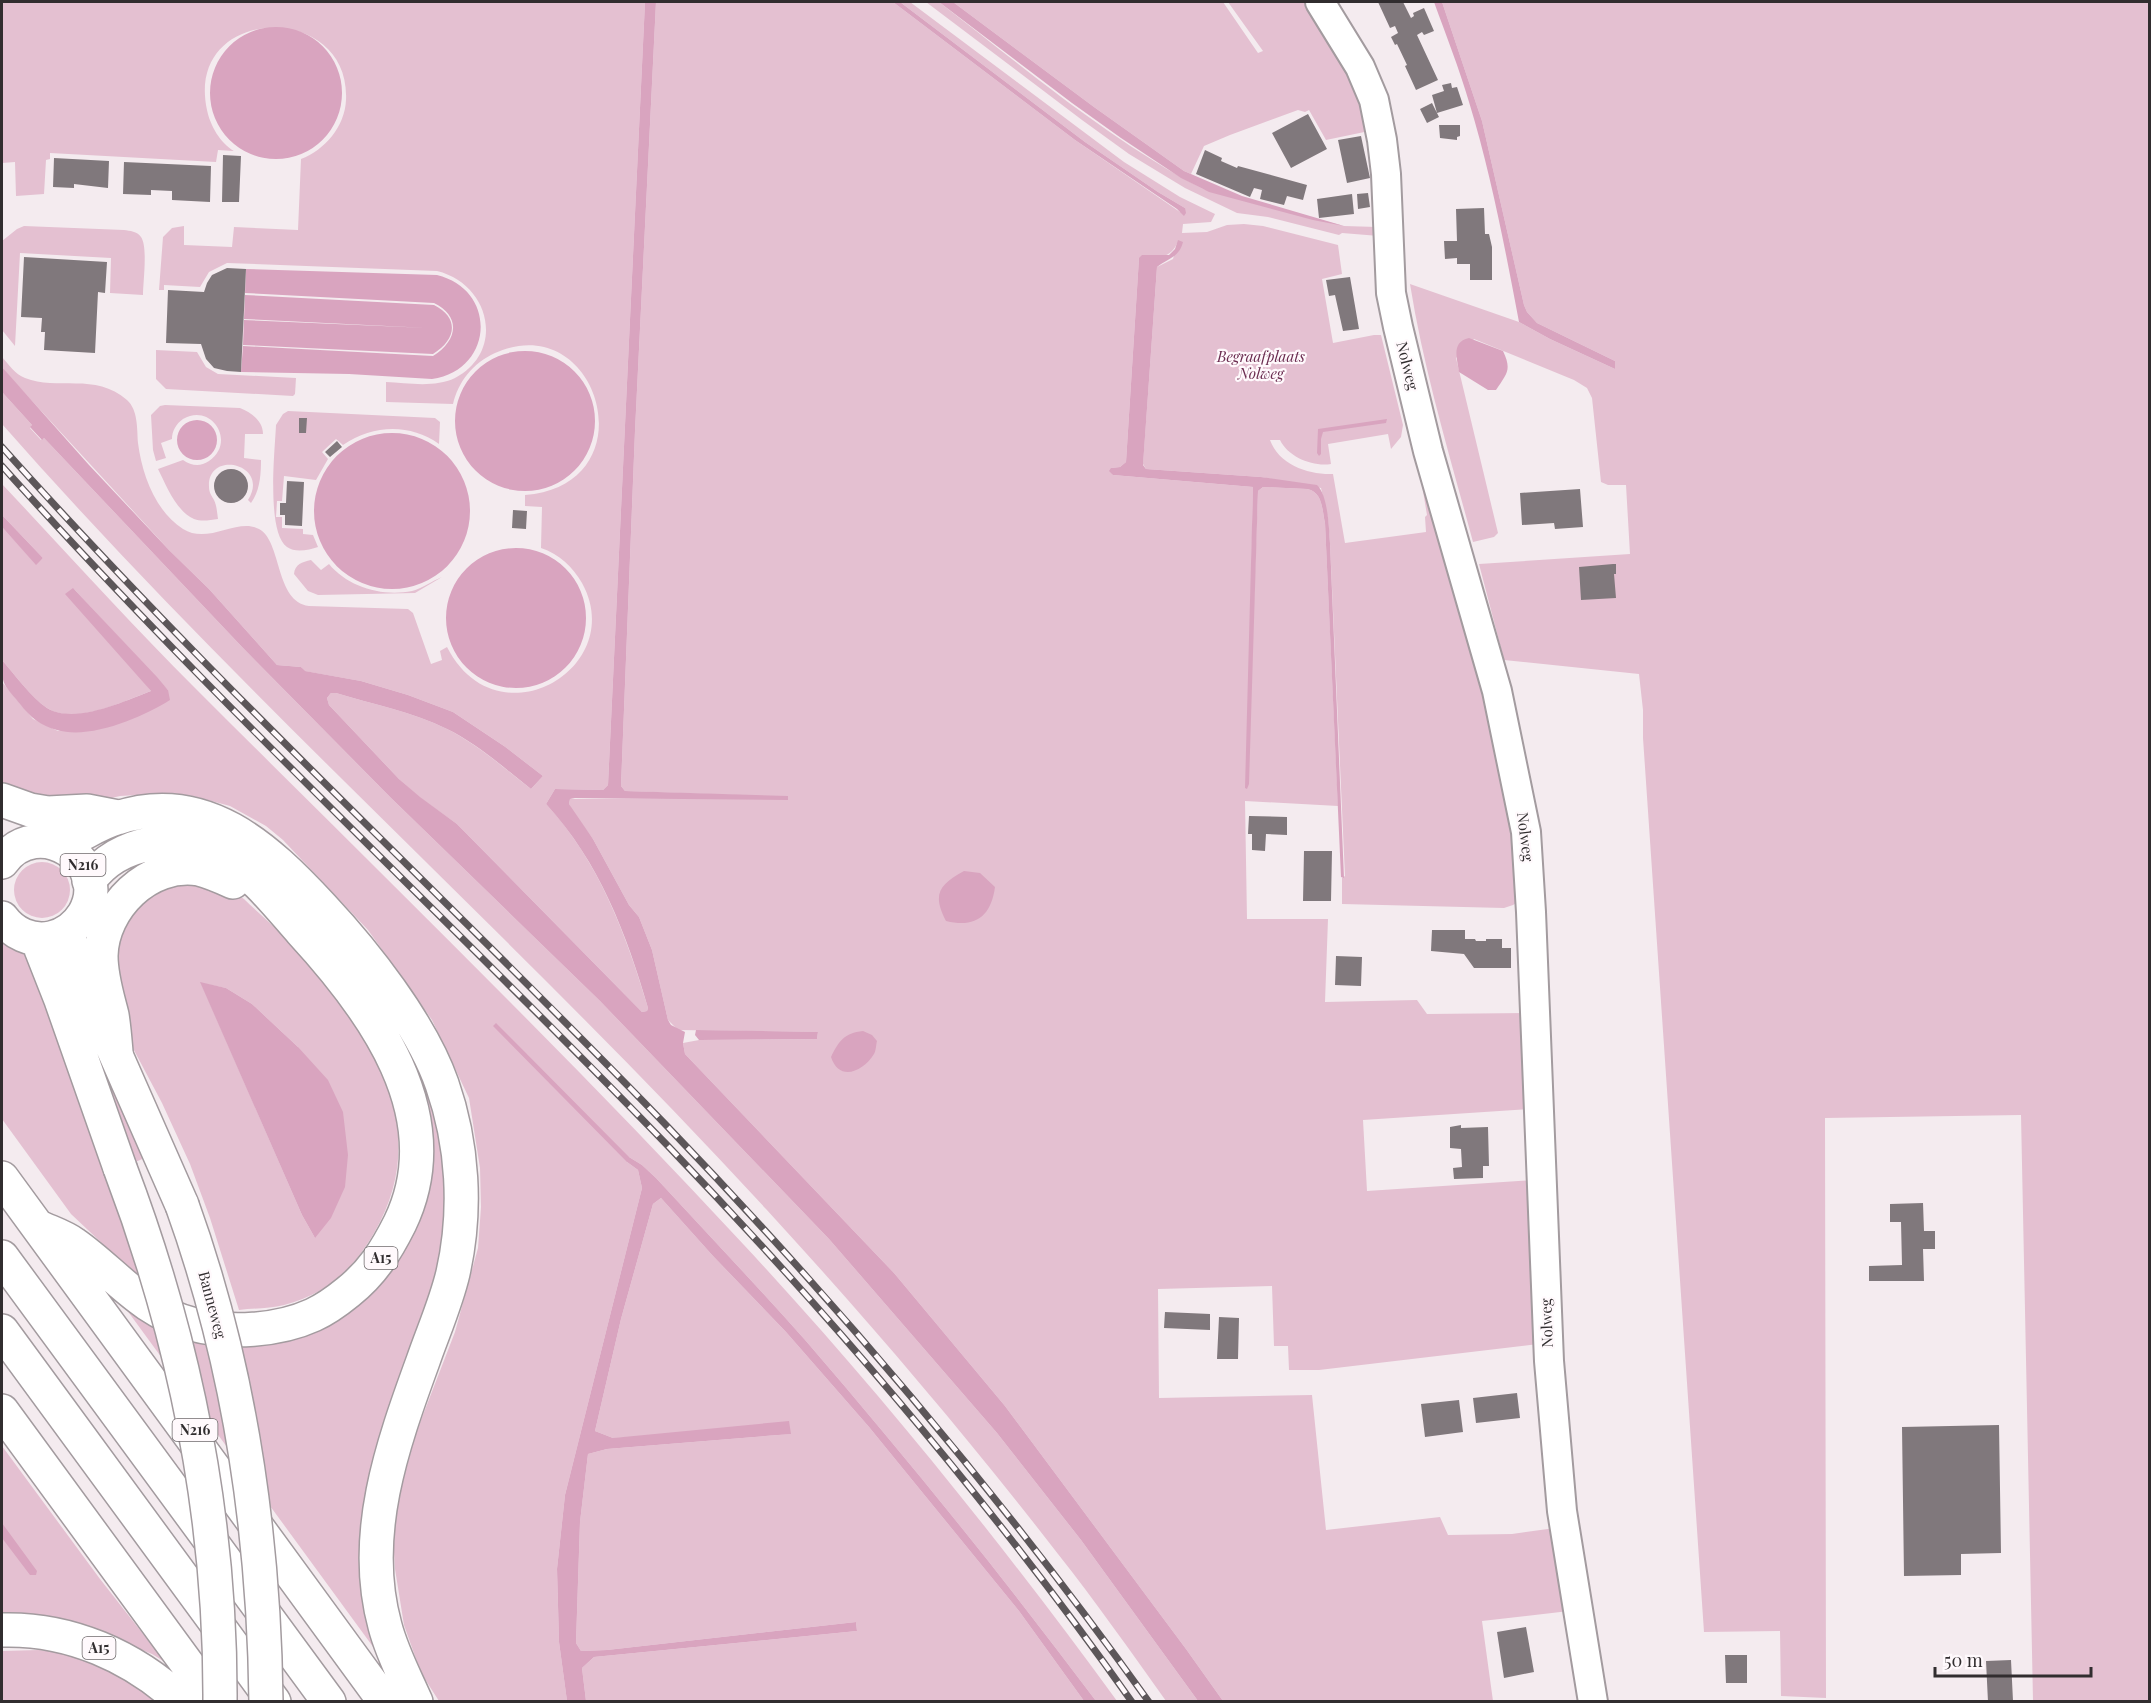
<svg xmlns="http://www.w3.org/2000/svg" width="2151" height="1703" font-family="'Playfair Display',serif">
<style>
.green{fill:#e4c0d1;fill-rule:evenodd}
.water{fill:#d9a4bf}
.building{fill:#80787c}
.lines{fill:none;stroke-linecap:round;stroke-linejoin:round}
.minor-casing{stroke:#a39b9f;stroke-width:32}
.major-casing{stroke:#a39b9f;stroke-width:36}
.highway-casing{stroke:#a39b9f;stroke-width:36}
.minor{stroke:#fff;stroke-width:28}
.major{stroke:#fff;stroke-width:33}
.highway{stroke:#fff;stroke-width:33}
.rail-casing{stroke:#5c5659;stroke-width:7}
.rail{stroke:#fff9fc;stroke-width:4.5;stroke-dasharray:14;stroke-linecap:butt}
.major-bridge-casing{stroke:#a39b9f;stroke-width:36;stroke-linecap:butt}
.major-bridge{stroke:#fff;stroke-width:33}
.labels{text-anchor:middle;stroke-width:4.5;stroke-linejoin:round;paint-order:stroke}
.shield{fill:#fff9fc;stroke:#6f6a6c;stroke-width:1.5}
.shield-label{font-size:14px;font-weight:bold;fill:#312d2f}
.park-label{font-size:15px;font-style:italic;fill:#6a2b4f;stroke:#fff9fc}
.street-label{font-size:15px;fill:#312d2f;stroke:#fff9fc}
</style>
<rect width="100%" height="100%" fill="#f4ebef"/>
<path class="green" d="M2,2H645L608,785L603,790L555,789L546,804C599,861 626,934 648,1008L647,1011L642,1012L457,824L419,797L399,779L329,705L327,698L331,693H336C372,704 413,712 447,729C477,744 504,768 531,789L543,776L504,746L453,712L408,695L361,681L304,671L301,667L277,665L209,589L169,550L10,377L2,367V357C9,365 15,374 25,378C57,391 95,372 127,400C138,410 137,428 138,443C142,474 155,511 183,529C208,545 238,517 259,529C282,541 275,602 309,606L408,609L413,613L431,664L442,660L440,651L447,647C497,745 629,668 582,583C573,567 559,554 541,548L542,507L525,506V495C651,485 599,306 495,353C473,363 458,382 453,404L386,402V382C408,383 434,388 455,378C506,351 490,284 437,271L227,263L209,272L200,287L164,285V290H159L163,237L172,228L184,226V245L232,247L234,227L298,230L301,159C325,150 345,126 346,100C351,0 184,4 207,110C210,125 220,143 234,151L218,150L216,162L50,153V159L46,160L44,194L16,196L15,162L2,163Z
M656,2H893L1075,140L1180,212L1185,208L1158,192L1085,142L900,2H910L1124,162L1180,197L1215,214L1211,222L1183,224L1182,233L1207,232L1227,225L1244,224L1263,226L1338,245L1342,274L1322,279L1333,343L1374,335H1381L1403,425L1401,437L1391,449L1388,434L1328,444L1331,464C1313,467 1288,457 1280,440H1270C1279,465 1309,475 1333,474L1345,543L1426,532L1425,517L1427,515L1419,467L1512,792L1522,899L1513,905L1504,908L1342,904V878L1345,876L1330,543L1328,519L1321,488L1261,477L1146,469L1143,464L1157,267L1173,259L1178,241C1171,260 1157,257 1139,258L1126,462L1120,467L1111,468L1113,475L1253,487L1247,789L1258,491L1263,487L1307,489C1323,492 1322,510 1325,523L1338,806L1245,801L1247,919H1328L1325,1002L1417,1000L1427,1014L1527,1013L1531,1109L1363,1120L1367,1191L1535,1180L1538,1344L1319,1370H1289L1288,1346H1274L1272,1286L1158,1289L1159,1398L1312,1395L1326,1530L1440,1517L1448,1535L1512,1534L1555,1528L1569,1611L1482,1621L1493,1701H1223L1186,1649L1005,1406L894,1273L685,1054L683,1043L699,1040L817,1039L818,1032L678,1030L668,1020L652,950L639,917L629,905L593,839L572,811L569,804L570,799L788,797L625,791L621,786L635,431Z
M926,2H939C1022,66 1109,140 1203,189L1344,226L1377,227L1379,236L1342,233L1339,235L1268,217L1237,213L1185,188L1129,154L1082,120Z
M953,2H1223L1258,53L1263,51L1228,2H1312L1326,22L1374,130L1326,140L1309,110L1305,112L1298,110L1230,135L1204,146L1191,174L1184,171L1094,107Z
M1442,2H2149V1701H2033L2021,1115L1825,1118L1826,1698L1781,1696L1780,1631L1704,1632L1643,738V710L1639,674L1504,660L1479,564L1630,554L1626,485H1608L1601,482L1592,398L1587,388L1574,380L1474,339L1456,358L1498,533L1494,537L1473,542C1450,456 1424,372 1410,284L1519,322L1550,339L1615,369V361L1537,323L1527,312L1524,305L1482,121Z
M24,226L124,230C130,231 137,231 141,237C148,247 143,282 143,295L110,293L111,258L20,253L15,346L2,330V241L17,229Z
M156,350L197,352L206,367L218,374L296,378L295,394L293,396L166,389L156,379Z
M2,392L32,425L30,428L41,440L44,438L243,648L390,797L600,1001L829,1239L997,1433L1081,1540L1198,1701H1166C1131,1652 1096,1602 1058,1554C966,1435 868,1320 766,1209C519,940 243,698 2,424Z
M165,405L240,408C252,413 263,421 263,434H245L244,458L261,460C261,474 260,491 251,503L248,500C271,464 207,449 209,487C209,493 212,496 214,500C217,506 217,513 218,519C210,520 202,522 194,519C176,511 166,485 158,469L183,460C192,466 200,467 209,461C237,442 211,402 183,419C176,424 172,431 172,439L161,443L166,458L156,461L153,450L151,415L160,406Z
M288,411L435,418L440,422L439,444C409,423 373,425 343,445L336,439L322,452L328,459L316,480L284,476L282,501H277L276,517H282V528L303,529V534L313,535L318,547C309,550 295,553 287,547C266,532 275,450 276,425L283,414Z
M2,484C66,552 129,622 196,689C380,873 567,1054 744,1245C878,1389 1001,1542 1117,1701H1096C1004,1578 907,1458 806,1341C757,1286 706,1232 656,1178L642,1165L629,1157L627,1162L638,1170L642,1188L565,1495L557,1569L559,1642L567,1701H439L421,1673L404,1625L395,1569L393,1536L397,1502L416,1433L455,1332L478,1248L481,1207L480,1168L469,1098L432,1020L368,930L283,840L266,826L230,806L193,796L171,793L120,796L95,802L72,803L2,790V682L33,719L58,731L168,690L73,588L151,691C123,701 76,726 47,708C31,697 15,675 2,660V527L36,564L43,558L2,515Z
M311,560L321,570L329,564C348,587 382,597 412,591C421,589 432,581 442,577L415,593L318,595L308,591L294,574C295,564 302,562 311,560Z
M14 890a28 28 0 1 1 56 0a28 28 0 1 1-56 0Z
M187,879L233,892L244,899C270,924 299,948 323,975C333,986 340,1000 349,1012C397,1082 419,1156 374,1233C352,1271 326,1294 284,1305C270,1309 253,1308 239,1310L210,1218L190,1164L162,1103L127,1037L112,977L122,916L134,900ZM201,983L226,988L252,1004L298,1047L315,1238L302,1215Z
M312,904L432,1080L452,1228L389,1429L390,1670L121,1302L160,1325L335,1309L425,1156Z
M2,931L32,963L111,1183L141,1280L71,1214L2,1119Z
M84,1000L149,1156L131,1164L72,1004Z
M661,1198L713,1256L786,1332L869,1427L1019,1611L1084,1701H586L582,1668L594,1657L857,1631L856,1622L607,1650L581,1651L576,1643L580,1522L588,1454L607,1449L791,1434L613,1438L595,1431L621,1319L653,1204Z
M2,1446L100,1579L165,1662L152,1654L87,1628L2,1619Z
M39,1650C85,1653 122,1677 158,1702H2V1651Z"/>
<path class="water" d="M645,2H656L635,431L621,786L625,791L788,796V800L575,798L570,799L569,804L593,839L629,905L639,917L652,950L668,1020L671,1025L685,1032L683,1043L685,1054L894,1273L1005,1406L1186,1649L1223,1701H1198L1081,1540L997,1433L829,1239L600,1001L390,797L243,648L44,438L42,440L30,427L32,425L2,392V367L89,465L169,550L209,589L277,665L301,667L305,671L361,681L408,695L453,712L504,746L543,776L531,789C504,768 478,744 447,729C413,712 372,704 336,693H331L327,698L329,705L399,779L420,797L457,824L642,1012L647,1011L648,1008C627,935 599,861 546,804L555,789L603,790L608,785Z
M893,2H900L1085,142L1158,192L1185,208L1186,213L1184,216L1177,209L1075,140Z
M939,2H953L1094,107L1184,171L1242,196L1344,226L1313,220L1209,192L1181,178L1121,138L1072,103Z
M1434,2H1442L1482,121L1524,305L1527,312L1537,323L1615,361V369L1550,339L1519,322C1505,248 1491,174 1469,102C1459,68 1446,35 1434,2Z
M210 93a66 66 0 1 1 132 0a66 66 0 1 1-132 0Z
M1178,240L1183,242C1179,258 1168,258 1157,267L1143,465L1146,469L1261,477L1317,485C1328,495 1329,528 1330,543L1344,878L1341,877L1325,523C1322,510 1323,492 1307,489L1263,487L1258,491L1249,784L1247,789L1245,788L1253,487L1113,475L1109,471L1111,468L1120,467L1126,462L1139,258L1142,255H1169L1175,249Z
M246,269L437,275C498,290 494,370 432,379L349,374L241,372L243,346L433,356C457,341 462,317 434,303L245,293Z
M245,295L434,305C460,318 456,340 433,354L243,345L244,320L428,328L244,319Z
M1469,338L1503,351C1512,370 1507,373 1496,390H1488L1459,372C1457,358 1451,342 1469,338Z
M455 421a70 70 0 1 1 140 0a70 70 0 1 1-140 0Z
M1387,419L1386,423L1323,432L1321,439V454L1319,456L1317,453L1318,429Z
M177 440a20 20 0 1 1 40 0a20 20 0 1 1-40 0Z
M314 511a78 78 0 1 1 156 0a78 78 0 1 1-156 0Z
M2,515L43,558L36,565L2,527Z
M446 618a70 70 0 1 1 140 0a70 70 0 1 1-140 0Z
M73,588L157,677L168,690L170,700C143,717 90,740 57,730C41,726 30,717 20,704C5,685 1,686 2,660C15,675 31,697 47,708C75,725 124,701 151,691L65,594Z
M964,871L980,873L995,887C991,917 975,928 946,921C932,894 939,885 964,871Z
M200,982L226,988L252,1004L298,1047L328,1080L343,1112L348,1155L345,1187L331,1218L315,1238L302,1215Z
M496,1023L629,1157L642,1165L656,1178C706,1232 757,1286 806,1341C907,1458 1004,1578 1096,1701H1084L1019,1611L869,1427L786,1332L713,1256L661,1198L653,1204L621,1319L595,1431L613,1438L789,1421L791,1434L607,1449L588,1454L580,1522L576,1643L581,1651L607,1650L856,1622L857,1631L594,1657L582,1668L586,1701H567L559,1642L557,1569L565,1495L642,1188L638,1170L627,1162L493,1026Z
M696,1030L818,1032L817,1039L699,1040L695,1035Z
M863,1031L872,1035L877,1041C876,1045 876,1051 874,1054C863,1072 839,1082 831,1057C839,1041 844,1033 863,1031Z
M2,1523L37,1571L36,1575H30L2,1538Z"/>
<path class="building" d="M1378,2H1403L1411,18L1414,16L1413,13L1424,8L1434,31L1424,35L1422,32L1417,35L1438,80L1416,90L1405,66L1407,65L1397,44L1395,45L1391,37L1398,33L1395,26L1390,28Z
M1451,83L1452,88L1457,87L1463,105L1437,113L1432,95L1444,91L1442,85Z
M1432,103L1439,117L1427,123L1420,109Z
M1308,114L1327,149L1291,168L1272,133Z
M1439,125H1460V136L1457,137V140L1440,138Z
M1361,136L1370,178L1347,183L1338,140Z
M1205,150L1222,158L1221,161L1237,168L1238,166L1307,185L1303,200L1287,196L1284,205L1260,199L1262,190L1254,188L1250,197L1196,174Z
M223,155L241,156L239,202H222Z
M54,158L109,161L108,188L74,184V188L53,187Z
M124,162L211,166L210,202L172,200V191L151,190V195L123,194Z
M1368,193L1370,207L1358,209L1357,194Z
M1352,194L1354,214L1319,218L1317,199Z
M1484,208L1485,234H1489L1492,247V280H1470V264H1457V258L1445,259L1444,241H1457L1456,209Z
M24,257L107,262L105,293L98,292L95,353L44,350L45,332H41L42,318L21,317Z
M227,268L246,269L241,372L227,371L214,368L206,359L201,344L166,343L168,290L204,292L207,283L212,275Z
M1350,277L1359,329L1343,331L1335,295L1329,296L1326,280Z
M299,418H307L306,433H299Z
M337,441L342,447L330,457L325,452Z
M214 486a17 17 0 1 1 34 0a17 17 0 1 1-34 0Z
M287,481L304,482L302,526L285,525V515H280V503H286Z
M1580,489L1583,527L1555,529L1554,523L1522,525L1520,493Z
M513,510L527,511L526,529L512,528Z
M1613,564H1616V574H1614L1616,598L1581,600L1579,567Z
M1249,816L1287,817V835L1266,834L1265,851L1252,850V834H1248Z
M1304,851H1332L1331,901H1303Z
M1432,930H1465V939H1475L1476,941H1486V939H1502V948H1511V968H1474L1464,954L1431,951Z
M1336,956L1362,957L1361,986L1335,985Z
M1461,1125V1128L1488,1127L1489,1166H1483V1178L1454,1179L1453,1168L1462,1167L1461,1149L1450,1148V1127Z
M1923,1203L1924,1231H1935V1249H1923L1924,1281H1869V1266L1902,1265L1901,1222H1890V1204Z
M1165,1312L1210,1314V1330L1164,1328Z
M1219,1317L1239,1318L1238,1359H1217Z
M1517,1393L1520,1418L1476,1423L1473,1398Z
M1459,1400L1463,1432L1425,1437L1421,1404Z
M1999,1425L2001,1553L1961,1554V1575L1904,1576L1902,1427Z
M1526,1627L1534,1672L1504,1678L1497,1632Z
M1725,1655H1747V1683H1726Z
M2011,1660L2013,1701L1988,1702L1986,1661Z"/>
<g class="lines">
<g class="minor-casing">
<path id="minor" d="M1320,2L1360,67L1374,100L1382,140L1386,174L1391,293L1398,327L1428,451L1497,691L1526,832L1531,912L1549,1361L1562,1511L1593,1702"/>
</g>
<g class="major-casing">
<path id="major" d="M2,862C38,812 114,862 84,914C76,927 65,935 51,938C31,942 13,933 2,918
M67,932L86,987L182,1205
M37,939L61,1000L120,1168"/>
</g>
<g class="highway-casing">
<path id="highway" d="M2,800L30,810L48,813L87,811L118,817
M59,844C79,838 96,824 117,818C205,789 267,848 322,907C365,953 421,1024 442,1084C463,1144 467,1211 453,1273C446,1303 433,1332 423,1361C392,1446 360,1536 385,1626C392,1653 405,1677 416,1702
M116,1052C115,1040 114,1027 112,1015C107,995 101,977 101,956C102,908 148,861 199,869C211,872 222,877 233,882
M2,1178L385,1702
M37,1226C49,1232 63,1236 74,1244C113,1271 143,1313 192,1324C229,1334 278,1331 313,1315C326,1309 337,1301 348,1292C372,1273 386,1251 400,1223C452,1115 372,1008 301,931C278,905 254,874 224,856C181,831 118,840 89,881
M2,1257L329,1702
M2,1331L274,1702
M2,1411L215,1702
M2,1630C69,1628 133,1656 182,1702"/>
</g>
<use href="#minor" class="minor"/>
<use href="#major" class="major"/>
<use href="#highway" class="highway"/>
<g class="rail-casing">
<path id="rail" d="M2,447C213,683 446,897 666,1125C840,1306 1002,1497 1149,1702
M2,466C214,702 448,918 668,1146C835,1320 993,1505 1132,1702"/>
</g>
<use href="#rail" class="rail"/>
<g class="major-bridge-casing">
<path id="major-bridge" d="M120,1168C185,1339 221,1518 220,1702
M182,1205C239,1363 264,1533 266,1702"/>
</g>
<use href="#major-bridge" class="major-bridge"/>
</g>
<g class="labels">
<g class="shield">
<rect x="60.5" y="854" width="45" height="22" rx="4.5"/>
<rect x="364.5" y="1247" width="33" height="22" rx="4.5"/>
<rect x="172.5" y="1419" width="45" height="22" rx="4.5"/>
<rect x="82.5" y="1637" width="33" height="22" rx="4.5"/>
</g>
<g class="shield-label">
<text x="83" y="870">N216</text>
<text x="381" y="1263">A15</text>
<text x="195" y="1435">N216</text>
<text x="99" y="1653">A15</text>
</g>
<g class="park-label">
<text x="1261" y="362">Begraafplaats<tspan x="1261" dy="17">Nolweg</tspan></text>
</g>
<g class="street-label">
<text transform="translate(1407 366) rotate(76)" y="5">Nolweg</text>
<text transform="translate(1525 837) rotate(83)" y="5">Nolweg</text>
<text transform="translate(212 1305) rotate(75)" y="5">Banneweg</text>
<text transform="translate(1547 1323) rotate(-92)" y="5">Nolweg</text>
</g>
</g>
<rect width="2151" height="1703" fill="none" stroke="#312d2f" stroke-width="6"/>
<path d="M1935 1667v9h156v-9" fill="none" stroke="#312d2f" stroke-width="3"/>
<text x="1944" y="1667" font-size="18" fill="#312d2f" stroke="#fff9fc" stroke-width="4.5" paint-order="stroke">50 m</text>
</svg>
